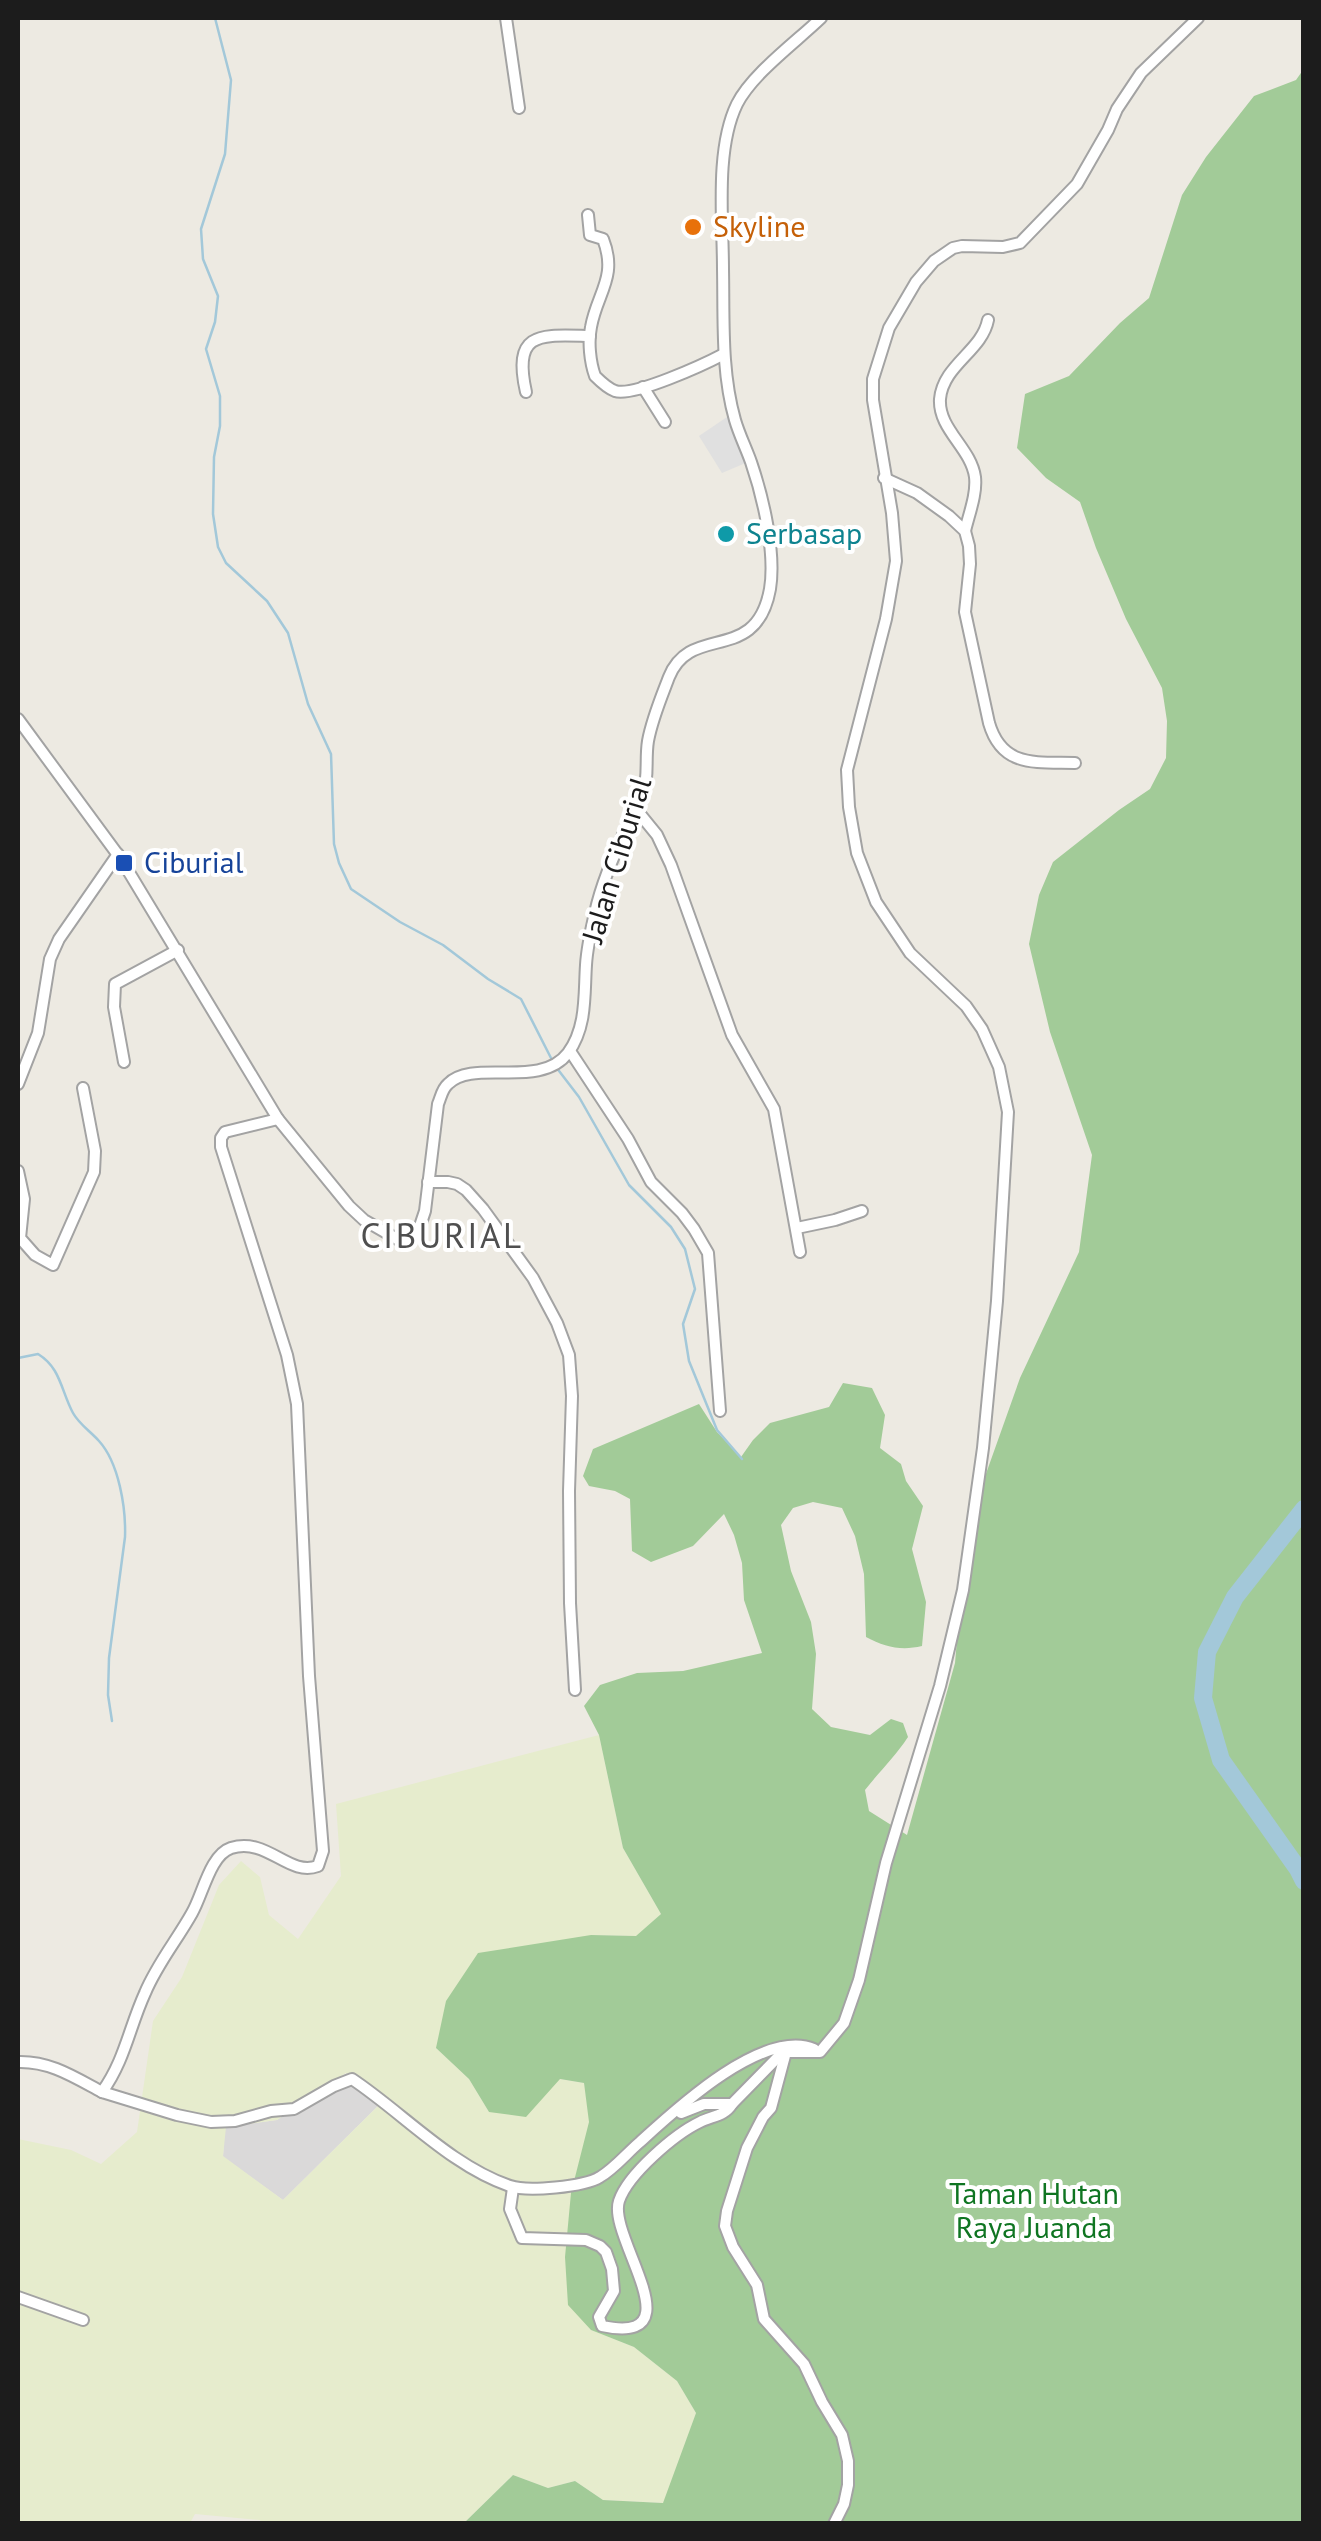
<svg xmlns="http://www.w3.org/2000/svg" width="1321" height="2541" font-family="'PT Sans',sans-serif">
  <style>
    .residential { fill: #dad9d9 }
    .farmland { fill: #e6eccd; fill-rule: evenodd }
    .forest { fill: #a2cb98 }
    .parking { fill: #e0e0e0 }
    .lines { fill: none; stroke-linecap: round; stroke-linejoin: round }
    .stream { stroke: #a3c8d9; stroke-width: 2.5 }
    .river { stroke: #a3c8d9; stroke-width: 18 }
    .minor-casing { stroke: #a3a3a3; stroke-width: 14 }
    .minor { stroke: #fff; stroke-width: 10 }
    .food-dot { fill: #e8710a; stroke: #fff; stroke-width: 4 }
    .culture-dot { fill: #0f9aa8; stroke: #fff; stroke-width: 4 }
    .transit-dot { fill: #1a4fb4; stroke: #fff; stroke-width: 4 }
    .labels { text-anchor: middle; stroke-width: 8; stroke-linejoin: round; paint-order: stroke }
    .food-label { font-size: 30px; fill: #c56008; stroke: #fff; text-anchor: start }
    .culture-label { font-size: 30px; fill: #0d838f; stroke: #fff; text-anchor: start }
    .street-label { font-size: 30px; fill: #1c1c1c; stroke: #fff }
    .transit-label { font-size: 30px; fill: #164399; stroke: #fff; text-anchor: start }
    .park-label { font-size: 30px; fill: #0f7522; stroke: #fff }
    .quarter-label { font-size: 35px; letter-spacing: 2.5px; fill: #4f4f4f; stroke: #fff }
  </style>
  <rect width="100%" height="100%" fill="#edeae2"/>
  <polygon class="residential" points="347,2073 381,2103 283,2200 223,2157 225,2127 277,2120"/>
  <path class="farmland" d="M599,1735L623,1848L661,1914L637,1936L591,1935L436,2048L469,2079L489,2112L560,2079L584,2083L590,2122L571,2193L591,2330L634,2347L677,2381L696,2413L664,2503L603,2500L575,2481L548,2488L513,2475L464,2523L262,2524L260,2520L195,2514L190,2523L18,2524V2139L71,2150L101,2164L137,2132L153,2021L182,1977L219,1885L241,1861L260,1877L269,1915L298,1939L341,1876L336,1804ZM346,2073L381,2103L283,2200L223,2156L226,2127L277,2120Z"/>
  <path class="forest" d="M1303,70V2523H464L513,2475L548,2488L575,2481L603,2500L663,2503L696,2413L677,2381L634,2347L591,2330L568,2305L565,2257L571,2193L589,2122L584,2083L560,2079L526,2117L489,2112L469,2079L436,2048L446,2001L478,1953L591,1935L636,1936L661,1914L623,1848L599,1735L584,1706L600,1685L637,1673L683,1671L762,1653L744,1600L742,1563L734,1535L724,1514L693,1546L651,1562L632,1551L630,1499L615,1491L589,1486L583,1476L593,1449L699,1404L717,1432L741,1457L753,1440L770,1423L829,1407L843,1383L872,1388L885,1415L880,1448L901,1464L906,1481L923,1506L912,1549L926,1602L922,1646C901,1651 885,1647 866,1637L864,1574L855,1536L842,1508L813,1502L793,1508L781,1525L791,1571L811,1622L816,1654L812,1709L831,1727L870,1735L891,1719L903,1723L908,1737C895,1757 879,1772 865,1790L869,1811L907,1835L955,1663L962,1583L977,1499L1020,1378L1079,1252L1092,1155L1050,1032L1029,944L1039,895L1053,862L1119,810L1150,789L1166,758L1167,721L1162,688L1126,619L1096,548L1080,502L1046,478L1017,448L1025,394L1069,376L1120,323L1149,298L1182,195L1206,157L1254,96L1296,80Z"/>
  <polygon class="parking" points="730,415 748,462 722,473 699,436"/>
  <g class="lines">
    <g class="stream">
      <polyline points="215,18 231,80 225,154 201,229 203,259 218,296 215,322 206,349 220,396 220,426 214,457 213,514 218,547 226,563 267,601 288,633 308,704 331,754 334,844 339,863 351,889 400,922 443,945 488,979 521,999 552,1060"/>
      <polyline points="556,1067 579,1097 629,1185 671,1227 685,1249 695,1289 683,1324 689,1361 717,1430 742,1459"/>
      <path d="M18,1358L38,1354C61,1368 61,1391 73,1413C79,1424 90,1431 99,1441C119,1463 126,1508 125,1537L109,1658L108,1695L112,1721"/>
    </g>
    <polyline class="river" points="1304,1509 1235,1597 1207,1652 1203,1698 1221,1760 1298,1869 1304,1881"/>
    <defs>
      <g id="minor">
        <polyline points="506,18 519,108"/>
        <path d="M588,215L590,235L603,239C618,277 597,293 591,327C588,342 590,362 595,376C601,382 607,388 615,391C634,397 705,364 724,354"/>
        <polyline points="643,387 665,422"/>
        <path d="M526,392C512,330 541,335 590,336"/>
        <path d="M884,478L917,493L949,516L965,531L969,546L970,564L965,612L989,723C1002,768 1036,762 1075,763"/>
        <path d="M965,531C969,514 977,494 975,477C971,448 938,429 940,399C943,365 982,351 988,320"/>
        <path d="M18,719L121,859L278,1119L349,1206L364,1220L397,1239H410L417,1235L425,1211L438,1104C441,1097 442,1089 448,1084C473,1058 540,1090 568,1053C587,1027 584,995 586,965C587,948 591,930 595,913C603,876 621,841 635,807C637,803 641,798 643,794C649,778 645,759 648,741C652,719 661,698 669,677C691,622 756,666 770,589C776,552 763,497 751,462C746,448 739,434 735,420C721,371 724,319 723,269C723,220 715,149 737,104C752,74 796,42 821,18"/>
        <polyline points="635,808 657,835 671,865 732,1035 774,1109 800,1252"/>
        <polyline points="570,1051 628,1139 651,1182 682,1213 694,1229 708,1253 720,1411"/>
        <polyline points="124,1062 114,1007 115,984 178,950"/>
        <polyline points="18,1084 38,1033 50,959 59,939 118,854"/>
        <polyline points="18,1171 24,1199 20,1238 35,1255 53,1265 94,1172 95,1151 83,1088"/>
        <polyline points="428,1182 448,1182 457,1184 466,1190 483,1209 533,1278 557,1323 569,1355 572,1396 569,1491 570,1603 575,1690"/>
        <polyline points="797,1228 835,1220 862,1211"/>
        <path d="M18,2062C50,2061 74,2077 102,2092C125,2060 129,2028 145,1993C157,1964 177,1940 192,1913C203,1894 210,1855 231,1848C268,1837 288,1877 318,1866L323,1851L309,1676L297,1404L287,1355L221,1147V1138L225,1132L278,1119"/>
        <path d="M102,2092L177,2115L211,2122L235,2121L271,2111L294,2109L334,2086L352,2079C403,2113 451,2166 510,2186C527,2192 584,2187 600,2177C614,2169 627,2153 640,2142C676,2109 763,2028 814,2049"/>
        <polyline points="681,2113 704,2104 732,2104 779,2056 786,2052"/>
        <path d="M513,2188L510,2209L522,2238L586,2240L600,2246L606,2252L612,2269L614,2291L599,2317L602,2326C698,2346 607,2237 619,2201C628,2174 675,2134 700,2122C712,2116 725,2116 732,2104"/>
        <polyline points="18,2297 83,2320"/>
        <polyline points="834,2524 844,2504 848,2485 848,2461 842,2435 822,2402 804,2364 764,2319 757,2285 733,2247 725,2226 727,2211 747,2148 763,2117 771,2108 786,2052 820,2052 844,2023 859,1980 886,1863 940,1686 963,1590 983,1448 997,1301 1008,1112 999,1067 982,1029 966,1006 910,953 876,902 857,853 849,807 847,770 886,619 896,561 892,513 873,400 873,379 889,328 916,282 934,261 953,248 962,246 1003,247 1020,243 1077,184 1108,130 1117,109 1141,73 1198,18"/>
      </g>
    </defs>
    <use href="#minor" class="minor-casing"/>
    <use href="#minor" class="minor"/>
  </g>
  <circle class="food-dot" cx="693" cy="227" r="10"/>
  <circle class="culture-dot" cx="726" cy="534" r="10"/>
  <rect class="transit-dot" x="114" y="853" width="20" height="20" rx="5"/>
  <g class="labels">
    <g class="food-label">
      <text x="713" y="237">Skyline</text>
    </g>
    <g class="culture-label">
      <text x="746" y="544">Serbasap</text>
    </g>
    <g class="street-label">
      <text transform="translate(617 860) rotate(-73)" y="10">Jalan Ciburial</text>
    </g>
    <g class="transit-label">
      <text x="144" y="873">Ciburial</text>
    </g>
    <g class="park-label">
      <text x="1034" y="2204">Taman Hutan<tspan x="1034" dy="34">Raya Juanda</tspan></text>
    </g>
    <g class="quarter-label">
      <text x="442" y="1248">CIBURIAL</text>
    </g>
  </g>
  <rect width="1321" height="2541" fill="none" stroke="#1c1c1c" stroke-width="40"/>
</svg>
